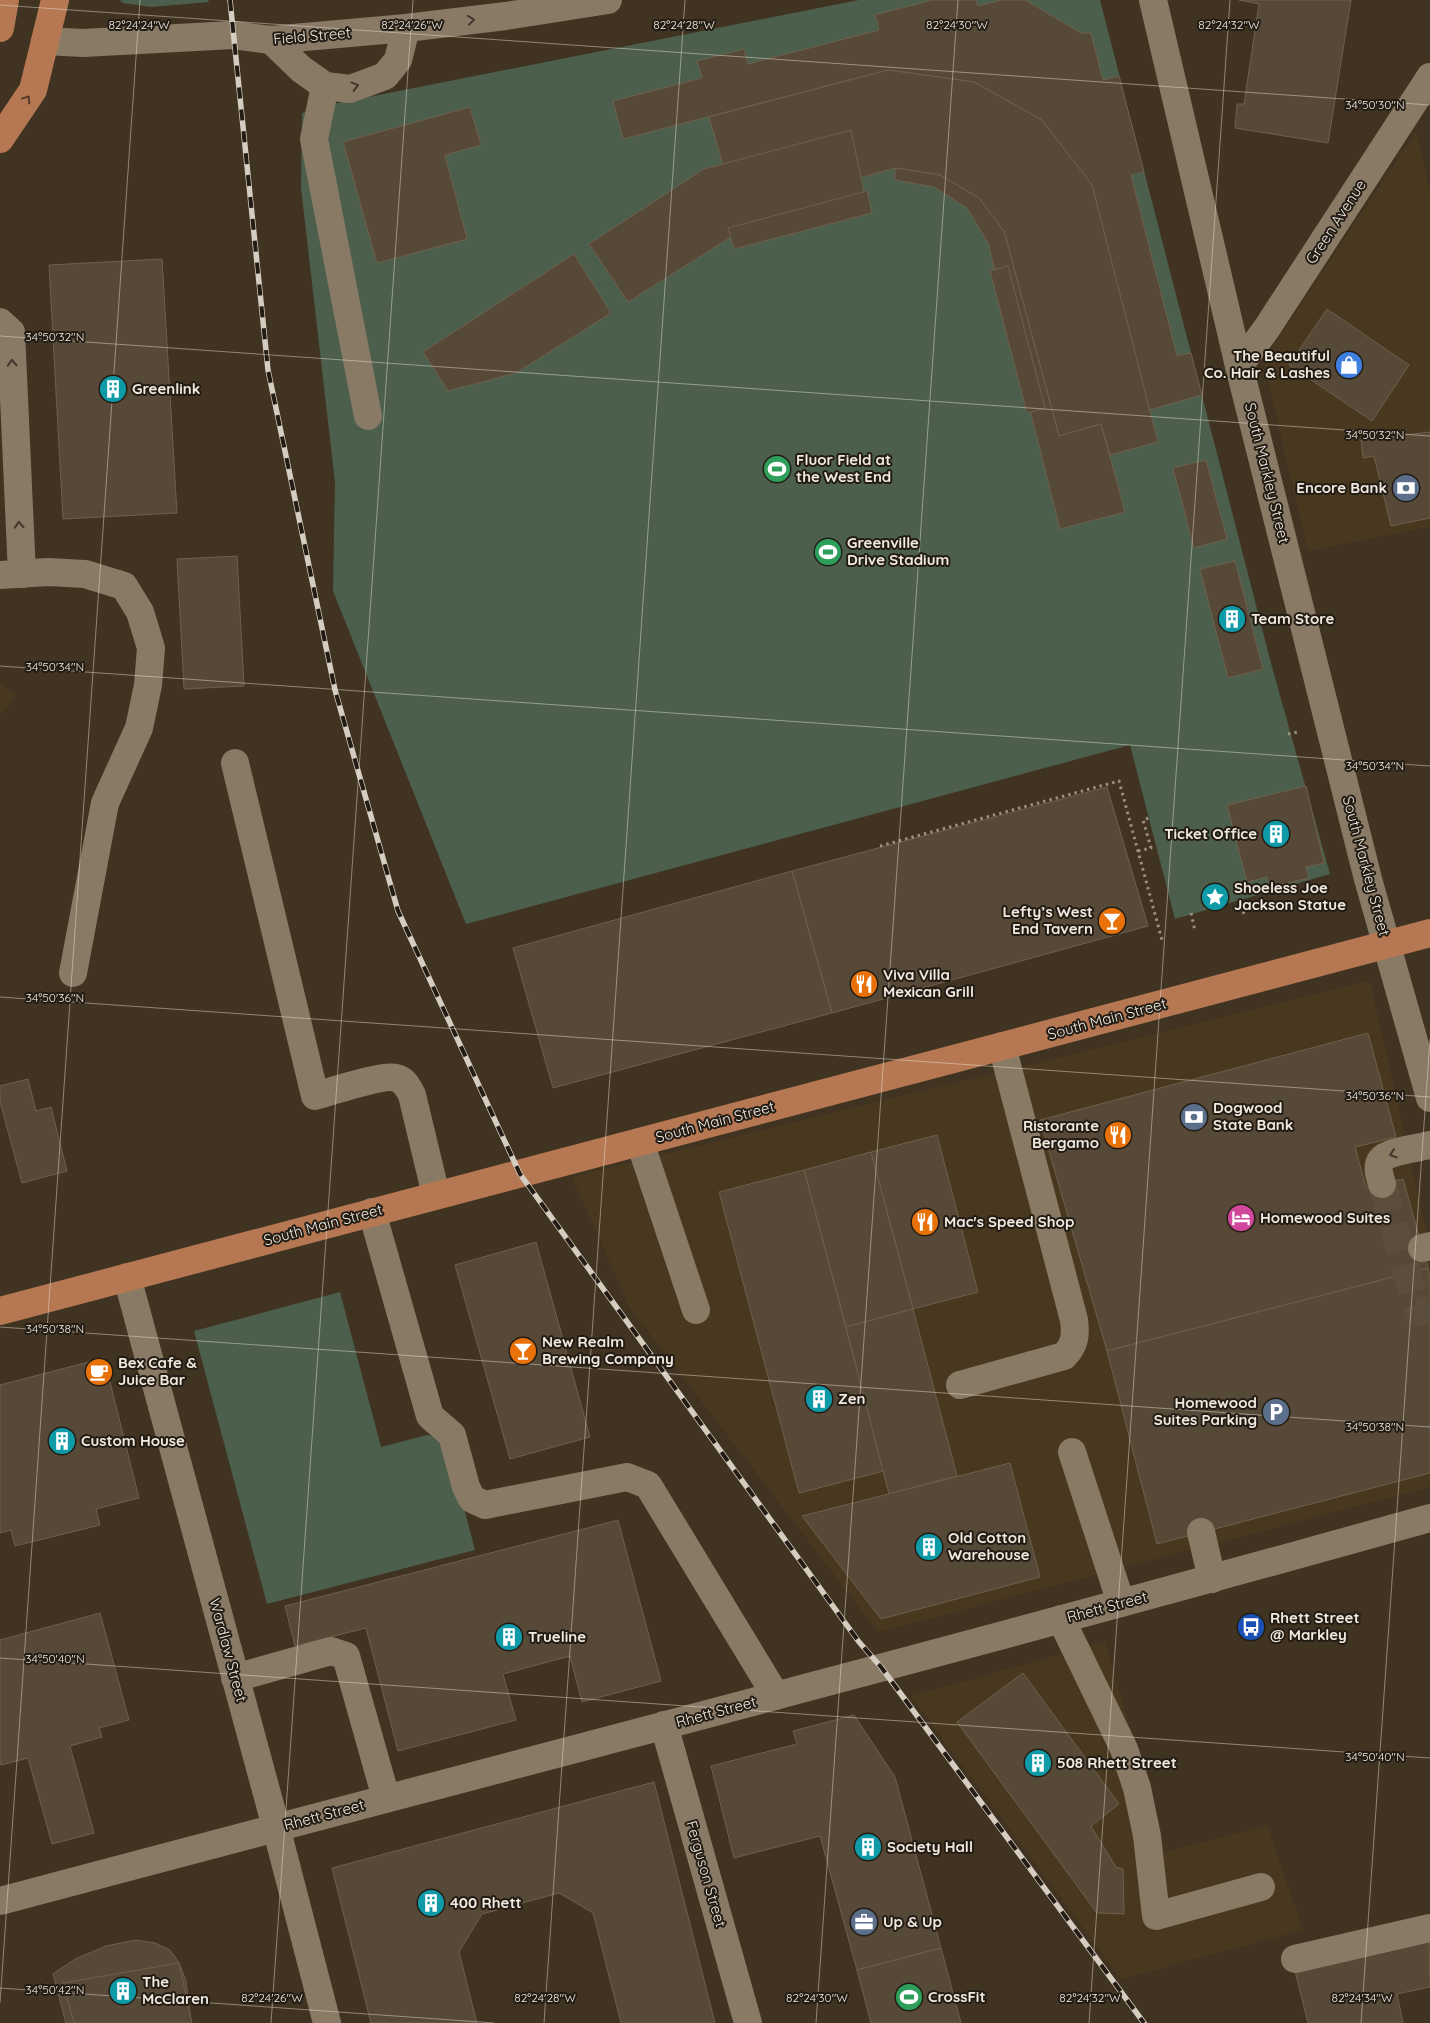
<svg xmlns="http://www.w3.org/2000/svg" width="1430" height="2023" font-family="Quicksand,sans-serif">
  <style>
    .built { fill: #493820 }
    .green { fill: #4c5f4c }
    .building { fill: #574937; stroke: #6e604d }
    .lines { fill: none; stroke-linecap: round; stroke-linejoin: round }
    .minor-tunnel { stroke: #5b4e3d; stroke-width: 28; stroke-dasharray: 28 14; stroke-linecap: butt }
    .path { stroke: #9a8f81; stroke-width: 3; stroke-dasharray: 2.5 4; stroke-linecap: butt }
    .minor { stroke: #897a66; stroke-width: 28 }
    .major { stroke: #b57853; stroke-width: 28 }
    .rail-casing { stroke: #d6cdc1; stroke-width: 5.5 }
    .rail { stroke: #221c14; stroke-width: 4; stroke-dasharray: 11; stroke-linecap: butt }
    .oneway { stroke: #41382d }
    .oneway2 { stroke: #553c2a }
    .ticks { fill: none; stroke: #f1e9de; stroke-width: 1; stroke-opacity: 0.45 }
    .labels { text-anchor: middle; stroke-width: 4; stroke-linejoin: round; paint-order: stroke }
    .street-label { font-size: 15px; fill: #f1e9de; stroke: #221c14 }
    .poi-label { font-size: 15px; font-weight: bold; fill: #f1e9de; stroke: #221c14; text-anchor: start }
    .ticks-label { font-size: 12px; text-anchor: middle; fill: #f1e9de; stroke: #221c14; stroke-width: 4; stroke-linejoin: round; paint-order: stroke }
  </style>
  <rect width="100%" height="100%" fill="#403321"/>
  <g class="built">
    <polygon points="1416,132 1430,190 1430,527 1308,551 1263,361"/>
    <polygon points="0,683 16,695 0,716"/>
    <polygon points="1370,981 1430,1248 1430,1487 878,1632 630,1308 572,1177"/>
    <polygon points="1105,1642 1166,1852 1267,1825 1303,1930 1121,1979 911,1696"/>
  </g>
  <g class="green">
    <polygon points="120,0 208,0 209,2 151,7 123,3"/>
    <polygon points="859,0 1100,0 1272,667 1330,874 1175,919 1130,745 466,924 333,591 335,482 301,188 302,113 333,104"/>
    <polygon points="340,1292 381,1447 427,1435 440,1437 448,1447 475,1550 267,1604 194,1331"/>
  </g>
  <g class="building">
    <polygon points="932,0 976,0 978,6 1002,0 1025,0 1081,33 1091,33 1103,80 1119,76 1144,172 1131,175 1177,356 1191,353 1202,395 1149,410 1092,185 1042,120 974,82 888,70 623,139 613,101 702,78 697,61 744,49 748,64 879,30 875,15"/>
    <polygon points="1239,0 1351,0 1328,143 1235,128 1237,104 1244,104 1259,4"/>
    <polygon points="888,70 974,82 1042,120 1092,185 1158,442 1110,455 1101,424 1059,436 1004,231 979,198 940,175 895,168 737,212 709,117"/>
    <polygon points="470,107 481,145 445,155 467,239 377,263 343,142"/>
    <polygon points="851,130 866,202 731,237 628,302 589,244 704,169"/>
    <polygon points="895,168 940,175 979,198 1004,231 1059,436 1101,424 1125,512 1060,529 988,243 967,208 934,187 895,180"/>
    <polygon points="867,191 872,213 734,249 728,228"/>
    <polygon points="574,254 611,313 516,373 448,391 423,352"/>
    <polygon points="162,259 177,513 63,519 49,265"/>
    <polygon points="1008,266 1045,408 1027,413 990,271"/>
    <polygon points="1327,309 1409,365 1372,421 1289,365"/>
    <polygon points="1430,432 1430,518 1391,526 1374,456 1363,458 1361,440"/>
    <polygon points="1206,460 1227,539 1194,548 1173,468"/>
    <polygon points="237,556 244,686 184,689 177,559"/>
    <polygon points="1235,561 1263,669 1228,678 1200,569"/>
    <polygon points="1306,786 1324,863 1306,867 1309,878 1270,887 1267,877 1247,882 1227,805"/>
    <polygon points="1107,787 1148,926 832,1013 792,871"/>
    <polygon points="792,871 832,1013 553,1088 513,948"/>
    <polygon points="1368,1033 1396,1137 1355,1147 1366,1187 1403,1179 1428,1268 1107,1351 1040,1120"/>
    <polygon points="28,1079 36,1111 51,1107 67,1171 22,1183 0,1102 0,1086"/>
    <polygon points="937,1135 978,1292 913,1309 871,1152"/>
    <polygon points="871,1152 913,1309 846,1327 804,1170"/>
    <polygon points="804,1170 884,1471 799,1493 719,1192"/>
    <polygon points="536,1242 590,1437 510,1459 455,1265"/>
    <polygon points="1428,1268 1430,1277 1430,1473 1157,1544 1107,1351"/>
    <polygon points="913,1309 957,1476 889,1494 846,1327"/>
    <polygon points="104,1358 139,1498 96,1509 100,1525 15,1546 11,1530 0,1533 0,1385"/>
    <polygon points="1010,1463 1040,1577 881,1619 802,1516"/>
    <polygon points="618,1520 661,1681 582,1702 570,1656 503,1674 516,1720 398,1751 366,1628 295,1646 285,1606"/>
    <polygon points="100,1613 129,1720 99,1728 102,1737 70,1746 94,1833 52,1844 28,1758 1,1765 0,1761 0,1640"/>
    <polygon points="1023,1673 1119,1804 1091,1826 1116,1867 1123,1869 1124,1914 1097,1913 957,1722"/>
    <polygon points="854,1715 895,1777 941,1948 857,1970 820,1836 734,1858 711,1766 797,1744 793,1731"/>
    <polygon points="654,1782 715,2023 621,2023 593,1913 559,1893 482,1914 459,1952 477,2023 371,2023 332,1868"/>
    <polygon points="136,1940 155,1943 170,1950 179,1963 186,1981 191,2023 66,2023 53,1974 75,1959 106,1946"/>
    <polygon points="1429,1940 1430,1987 1397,1994 1403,2023 1308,2023 1295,1971"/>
    <polygon points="941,1948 961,2023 871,2023 857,1970"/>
    <polygon points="179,1963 192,2023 74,2023 63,1983"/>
  </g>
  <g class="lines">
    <polyline class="minor-tunnel" points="1382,1184 1418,1312 1430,1309"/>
    <g class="path">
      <polyline points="1288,734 1298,732"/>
      <polyline points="880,846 1119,781 1162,940"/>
      <polyline points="1138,851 1151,848 1143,820 1149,818"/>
      <polyline points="1240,899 1245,918"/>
      <polyline points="1191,913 1195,931"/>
    </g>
    <g class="minor">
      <polyline points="1153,0 1239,366 1368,879 1430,1098"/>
      <polyline points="271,40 301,69 325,86 350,89 385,76 398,60 406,28"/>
      <polyline points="45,41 83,43 233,35 271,40 406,28 506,16 608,0"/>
      <polyline points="325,86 314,139 368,416"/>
      <polyline points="0,322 11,332 22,574"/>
      <polyline points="1239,366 1267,328 1430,77"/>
      <polyline points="0,575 48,572 85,574 124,586 140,612 151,648 148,685 139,728 105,803 73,973"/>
      <path d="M235,763L315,1096C330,1092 384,1074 396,1078C405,1080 408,1088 412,1095L436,1195"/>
      <polyline points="640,1142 696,1310"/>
      <path d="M1382,1184C1380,1177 1376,1167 1381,1160C1387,1151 1419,1148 1430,1145"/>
      <polyline points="372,1212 430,1416 452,1435 466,1487 472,1499 485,1505 627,1477 648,1485 776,1696"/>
      <polyline points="1422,1248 1430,1246"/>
      <polyline points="127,1277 276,1827 327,2023"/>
      <path d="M960,1385L1064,1356C1075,1345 1076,1335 1074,1320L1002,1046"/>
      <polyline points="1072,1452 1121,1603"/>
      <polyline points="1201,1532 1212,1579"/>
      <polyline points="1061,1619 1124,1749 1137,1788 1147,1836 1156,1916 1261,1887"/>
      <polyline points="235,1678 331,1651 346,1656 386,1798"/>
      <polyline points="664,1725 748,2023"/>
      <path d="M0,1901C477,1774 955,1651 1430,1518"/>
      <polyline points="1295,1959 1430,1928"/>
    </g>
    <g class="major">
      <polyline points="0,28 5,0"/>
      <polyline points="0,139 33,90 55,0"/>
      <polyline points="0,1311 1430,933"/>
    </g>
    <defs>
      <polyline id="rail" points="230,0 268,370 335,690 398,911 520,1174 859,1642 881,1667 1144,2023"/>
    </defs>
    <use href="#rail" class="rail-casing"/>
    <use href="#rail" class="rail"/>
  </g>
  <defs><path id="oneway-chevron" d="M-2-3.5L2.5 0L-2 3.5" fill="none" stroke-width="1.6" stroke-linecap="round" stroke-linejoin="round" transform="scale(1.25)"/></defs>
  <g class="oneway">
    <use href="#oneway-chevron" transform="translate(471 20) rotate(-7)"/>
    <use href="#oneway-chevron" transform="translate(355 86) rotate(-15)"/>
    <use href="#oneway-chevron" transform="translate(12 363) rotate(-93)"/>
    <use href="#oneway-chevron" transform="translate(19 525) rotate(-93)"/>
    <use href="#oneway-chevron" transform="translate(1393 1154) rotate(162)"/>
  </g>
  <use class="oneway2" href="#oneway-chevron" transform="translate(27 99) rotate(-56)"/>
  <path class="ticks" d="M0,5L1430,105M0,336L1430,436M0,666L1430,766M0,997L1430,1097M0,1327L1430,1427M0,1658L1430,1758M0,1988L494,2023M0,2003L140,0M271,2023L413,0M544,2023L685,0M816,2023L958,0M1089,2023L1230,0M1361,2023L1430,1039"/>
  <defs>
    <symbol id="shop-disc" viewBox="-11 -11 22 22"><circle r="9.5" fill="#3f7fe0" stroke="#221c14"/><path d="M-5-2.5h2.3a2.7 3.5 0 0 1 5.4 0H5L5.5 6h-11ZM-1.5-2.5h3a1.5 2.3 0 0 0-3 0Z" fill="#fff"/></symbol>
    <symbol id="building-disc" viewBox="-11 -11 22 22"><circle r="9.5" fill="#0f9aa8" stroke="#221c14"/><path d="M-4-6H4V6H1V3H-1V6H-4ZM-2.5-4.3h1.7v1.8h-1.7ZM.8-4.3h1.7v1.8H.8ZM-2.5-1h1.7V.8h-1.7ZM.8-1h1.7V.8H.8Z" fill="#fff"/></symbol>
    <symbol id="stadium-disc" viewBox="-11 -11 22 22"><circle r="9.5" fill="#2e9e5b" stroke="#221c14"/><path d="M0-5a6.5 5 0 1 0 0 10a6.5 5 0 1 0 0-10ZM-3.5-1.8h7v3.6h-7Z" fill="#fff"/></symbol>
    <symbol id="bank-disc" viewBox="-11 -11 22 22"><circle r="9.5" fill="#5c6f8a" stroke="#221c14"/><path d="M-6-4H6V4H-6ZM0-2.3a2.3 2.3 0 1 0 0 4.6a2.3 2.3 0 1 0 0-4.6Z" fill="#fff"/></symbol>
    <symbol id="sight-disc" viewBox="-11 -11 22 22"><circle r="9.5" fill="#0f9aa8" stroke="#221c14"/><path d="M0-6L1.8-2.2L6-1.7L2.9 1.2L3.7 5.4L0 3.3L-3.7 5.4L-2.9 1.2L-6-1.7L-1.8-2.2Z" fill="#fff"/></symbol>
    <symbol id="bar-disc" viewBox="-11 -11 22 22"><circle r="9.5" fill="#e8710a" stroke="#221c14"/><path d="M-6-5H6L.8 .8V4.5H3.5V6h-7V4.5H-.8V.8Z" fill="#fff"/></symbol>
    <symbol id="restaurant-disc" viewBox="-11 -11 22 22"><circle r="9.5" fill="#e8710a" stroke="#221c14"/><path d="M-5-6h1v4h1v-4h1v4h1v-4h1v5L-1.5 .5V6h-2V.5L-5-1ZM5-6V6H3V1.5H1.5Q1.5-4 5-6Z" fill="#fff"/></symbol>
    <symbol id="hotel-disc" viewBox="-11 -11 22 22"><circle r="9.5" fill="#d1479c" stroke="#221c14"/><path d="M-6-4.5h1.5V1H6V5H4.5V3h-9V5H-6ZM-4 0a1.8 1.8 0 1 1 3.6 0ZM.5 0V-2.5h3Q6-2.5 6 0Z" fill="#fff"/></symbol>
    <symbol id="cafe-disc" viewBox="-11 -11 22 22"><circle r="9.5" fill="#e8710a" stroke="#221c14"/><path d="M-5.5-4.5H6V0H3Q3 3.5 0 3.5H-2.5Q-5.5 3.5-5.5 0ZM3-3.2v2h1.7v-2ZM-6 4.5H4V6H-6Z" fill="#fff"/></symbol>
    <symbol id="parking-disc" viewBox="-11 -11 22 22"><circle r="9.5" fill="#5c6f8a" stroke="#221c14"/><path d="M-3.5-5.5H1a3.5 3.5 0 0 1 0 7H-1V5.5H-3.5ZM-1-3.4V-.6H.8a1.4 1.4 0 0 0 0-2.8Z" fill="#fff"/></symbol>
    <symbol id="bus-disc" viewBox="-11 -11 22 22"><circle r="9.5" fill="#1a4fb4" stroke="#221c14"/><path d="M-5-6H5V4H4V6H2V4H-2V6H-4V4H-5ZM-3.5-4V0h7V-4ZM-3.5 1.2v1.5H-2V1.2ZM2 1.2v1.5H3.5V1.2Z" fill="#fff"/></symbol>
    <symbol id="office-disc" viewBox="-11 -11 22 22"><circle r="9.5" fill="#5c6f8a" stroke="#221c14"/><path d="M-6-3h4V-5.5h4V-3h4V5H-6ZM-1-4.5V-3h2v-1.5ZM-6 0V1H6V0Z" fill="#fff"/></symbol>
  </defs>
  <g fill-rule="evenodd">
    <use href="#shop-disc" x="1333" y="349" width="32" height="32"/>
    <use href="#building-disc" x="97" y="373" width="32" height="32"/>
    <use href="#stadium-disc" x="761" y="453" width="32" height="32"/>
    <use href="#bank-disc" x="1390" y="472" width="32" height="32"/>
    <use href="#stadium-disc" x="812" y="536" width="32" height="32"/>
    <use href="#building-disc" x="1216" y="603" width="32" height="32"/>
    <use href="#building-disc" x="1260" y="818" width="32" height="32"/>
    <use href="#sight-disc" x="1199" y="881" width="32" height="32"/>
    <use href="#bar-disc" x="1096" y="905" width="32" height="32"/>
    <use href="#restaurant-disc" x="848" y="968" width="32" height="32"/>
    <use href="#bank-disc" x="1178" y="1101" width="32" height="32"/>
    <use href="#restaurant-disc" x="1102" y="1119" width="32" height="32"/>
    <use href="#hotel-disc" x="1225" y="1202" width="32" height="32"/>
    <use href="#restaurant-disc" x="909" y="1206" width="32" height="32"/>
    <use href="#bar-disc" x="507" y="1335" width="32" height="32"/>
    <use href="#cafe-disc" x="83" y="1356" width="32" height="32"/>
    <use href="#building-disc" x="803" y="1383" width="32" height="32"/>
    <use href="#parking-disc" x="1260" y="1396" width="32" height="32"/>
    <use href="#building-disc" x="46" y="1425" width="32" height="32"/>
    <use href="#building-disc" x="913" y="1531" width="32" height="32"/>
    <use href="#bus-disc" x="1235" y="1611" width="32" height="32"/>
    <use href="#building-disc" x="493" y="1621" width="32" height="32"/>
    <use href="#building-disc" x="1022" y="1747" width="32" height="32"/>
    <use href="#building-disc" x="852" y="1831" width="32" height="32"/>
    <use href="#building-disc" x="415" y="1887" width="32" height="32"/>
    <use href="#office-disc" x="848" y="1906" width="32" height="32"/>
    <use href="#building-disc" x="107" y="1975" width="32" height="32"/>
    <use href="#stadium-disc" x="893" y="1981" width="32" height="32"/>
  </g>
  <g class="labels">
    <g class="street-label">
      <text transform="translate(312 36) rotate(-5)" y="5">Field Street</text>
      <text transform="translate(1336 222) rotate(-57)" y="5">Green Avenue</text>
      <text transform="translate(1267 473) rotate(76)" y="5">South Markley Street</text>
      <text transform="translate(1366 866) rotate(75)" y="5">South Markley Street</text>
      <text transform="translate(1107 1019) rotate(-15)" y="5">South Main Street</text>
      <text transform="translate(715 1122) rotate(-15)" y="5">South Main Street</text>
      <text transform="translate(323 1225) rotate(-15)" y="5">South Main Street</text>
      <text transform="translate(1107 1607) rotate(-15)" y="5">Rhett Street</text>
      <text transform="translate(228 1650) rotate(75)" y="5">Wardlaw Street</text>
      <text transform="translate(716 1712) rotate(-15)" y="5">Rhett Street</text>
      <text transform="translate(324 1815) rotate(-15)" y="5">Rhett Street</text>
      <text transform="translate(706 1874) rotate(74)" y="5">Ferguson Street</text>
    </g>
    <g class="poi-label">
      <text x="1330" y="361" text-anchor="end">The Beautiful<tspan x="1330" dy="17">Co. Hair &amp; Lashes</tspan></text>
      <text x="132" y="394">Greenlink</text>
      <text x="796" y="465">Fluor Field at<tspan x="796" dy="17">the West End</tspan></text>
      <text x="1387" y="493" text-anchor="end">Encore Bank</text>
      <text x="847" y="548">Greenville<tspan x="847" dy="17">Drive Stadium</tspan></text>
      <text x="1251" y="624">Team Store</text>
      <text x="1257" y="839" text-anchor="end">Ticket Office</text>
      <text x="1234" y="893">Shoeless Joe<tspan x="1234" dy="17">Jackson Statue</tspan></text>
      <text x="1093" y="917" text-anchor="end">Lefty’s West<tspan x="1093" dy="17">End Tavern</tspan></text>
      <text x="883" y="980">Viva Villa<tspan x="883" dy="17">Mexican Grill</tspan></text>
      <text x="1213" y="1113">Dogwood<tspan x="1213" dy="17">State Bank</tspan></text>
      <text x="1099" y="1131" text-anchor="end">Ristorante<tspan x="1099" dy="17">Bergamo</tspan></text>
      <text x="1260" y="1223">Homewood Suites</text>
      <text x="944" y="1227">Mac's Speed Shop</text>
      <text x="542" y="1347">New Realm<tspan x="542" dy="17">Brewing Company</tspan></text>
      <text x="118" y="1368">Bex Cafe &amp;<tspan x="118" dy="17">Juice Bar</tspan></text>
      <text x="838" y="1404">Zen</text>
      <text x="1257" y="1408" text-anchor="end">Homewood<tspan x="1257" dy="17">Suites Parking</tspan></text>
      <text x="81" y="1446">Custom House</text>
      <text x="948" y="1543">Old Cotton<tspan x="948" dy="17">Warehouse</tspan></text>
      <text x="1270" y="1623">Rhett Street<tspan x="1270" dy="17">@ Markley</tspan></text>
      <text x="528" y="1642">Trueline</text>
      <text x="1057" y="1768">508 Rhett Street</text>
      <text x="887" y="1852">Society Hall</text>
      <text x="450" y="1908">400 Rhett</text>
      <text x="883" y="1927">Up &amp; Up</text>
      <text x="142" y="1987">The<tspan x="142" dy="17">McClaren</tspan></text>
      <text x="928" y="2002">CrossFit</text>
    </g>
  </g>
  <g class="ticks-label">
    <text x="412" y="29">82°24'26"W</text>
    <text x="684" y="29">82°24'28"W</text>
    <text x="957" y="29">82°24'30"W</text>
    <text x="1229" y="29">82°24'32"W</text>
    <text x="139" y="29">82°24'24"W</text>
    <text x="1375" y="109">34°50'30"N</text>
    <text x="55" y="341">34°50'32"N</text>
    <text x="1375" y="439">34°50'32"N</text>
    <text x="55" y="671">34°50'34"N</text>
    <text x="1375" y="770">34°50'34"N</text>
    <text x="55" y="1002">34°50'36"N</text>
    <text x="1375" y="1100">34°50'36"N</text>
    <text x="55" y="1333">34°50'38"N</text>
    <text x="1375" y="1431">34°50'38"N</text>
    <text x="55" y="1663">34°50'40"N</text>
    <text x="1375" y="1761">34°50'40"N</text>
    <text x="55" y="1994">34°50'42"N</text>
    <text x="272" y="2002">82°24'26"W</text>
    <text x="545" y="2002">82°24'28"W</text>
    <text x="817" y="2002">82°24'30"W</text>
    <text x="1090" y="2002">82°24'32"W</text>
    <text x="1362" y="2002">82°24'34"W</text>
  </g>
</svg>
